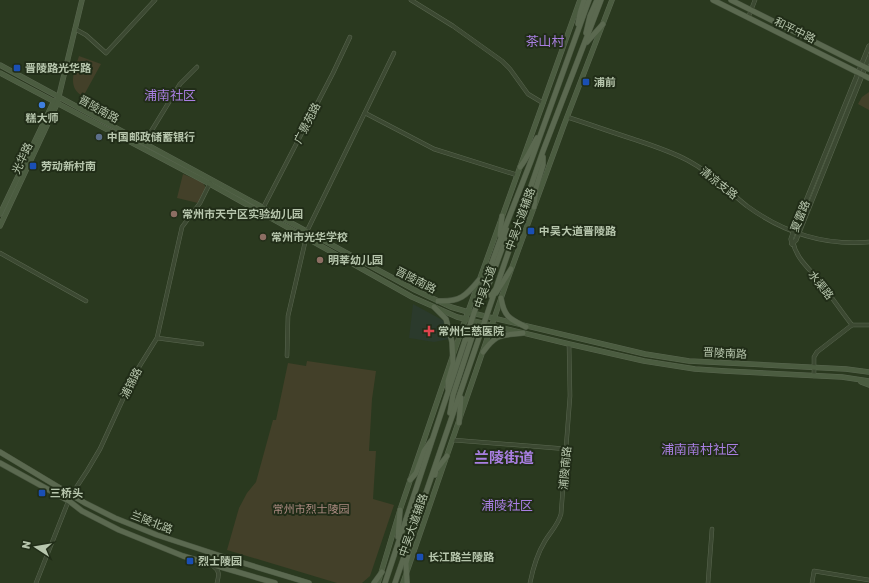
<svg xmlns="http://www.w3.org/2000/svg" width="869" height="583" font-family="Rubik,'Noto Sans SC',sans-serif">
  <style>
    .medical { fill: #2b3a2c }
    .green { fill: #434029 }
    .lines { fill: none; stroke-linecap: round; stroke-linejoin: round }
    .minor-casing { stroke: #5a6750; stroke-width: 4.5 }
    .tertiary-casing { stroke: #5a6750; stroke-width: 5 }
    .secondary-casing { stroke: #5a6750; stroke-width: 5.5 }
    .primary-casing { stroke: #48553f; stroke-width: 6 }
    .minor { stroke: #3c4932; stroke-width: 3.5 }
    .tertiary { stroke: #3c4932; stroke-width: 4 }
    .secondary { stroke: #4b5c40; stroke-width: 4.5 }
    .primary { stroke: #5b6950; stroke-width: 5 }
    .transit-dot { fill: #1a4fb4; stroke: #212d18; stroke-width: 1.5 }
    .shop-dot { fill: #3f7fe0; stroke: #212d18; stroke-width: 1.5 }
    .service-dot { fill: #5c6f8a; stroke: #212d18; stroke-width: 1.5 }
    .education-dot { fill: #8d6e63; stroke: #212d18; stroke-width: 1.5 }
    .health-dot { fill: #e0444e; stroke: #212d18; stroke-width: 1.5 }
    .labels { text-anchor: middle; stroke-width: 4; stroke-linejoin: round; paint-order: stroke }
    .street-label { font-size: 11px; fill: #b7c6ad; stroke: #212d18 }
    .poi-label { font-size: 11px; font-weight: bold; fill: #b7c6ad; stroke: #212d18; text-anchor: start }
    .park-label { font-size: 11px; fill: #ac8b82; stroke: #212d18 }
    .quarter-label { font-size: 13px; fill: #a97fe2; stroke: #212d18 }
    .district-label { font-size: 15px; font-weight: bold; fill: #a97fe2; stroke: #212d18 }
  </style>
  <rect width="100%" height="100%" fill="#2a391f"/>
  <polygon class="medical" points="413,304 448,323 449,339 434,342 409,338"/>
  <g class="green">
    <path d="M79,56L101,64L84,95H81C67,86 75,69 79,56Z"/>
    <polygon points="869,92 869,110 858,104 862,97"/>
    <polygon points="183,174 202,182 205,186 205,190 198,203 177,198"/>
    <polygon points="307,361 376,371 372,399 369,451 376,451 373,499 394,505 370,576 362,583 337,583 227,550 239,508 247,493 256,482 273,420 276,420 288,363 306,366"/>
  </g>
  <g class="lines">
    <defs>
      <g id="minor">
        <polyline points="411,0 453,26 502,61 510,69 528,94 543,103"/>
        <polyline points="748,18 755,0"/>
        <polyline points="75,29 86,35 106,53 155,0"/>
        <polyline points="365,113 434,149 517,175"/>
        <path d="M567,117C589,124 611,132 633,139C651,145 670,151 687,160C710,172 727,190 747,206C784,233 823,246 869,242"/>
        <polyline points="144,143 180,84 197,67"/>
        <polyline points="263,208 333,73 350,37"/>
        <polyline points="307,231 394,53"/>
        <path d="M793,242C796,259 811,270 821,283C831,296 841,311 852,325"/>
        <polyline points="0,253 86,301"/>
        <polyline points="157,338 202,344"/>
        <polyline points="287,356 288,316 306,238"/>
        <polyline points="814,376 814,357 817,352 852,325 869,325"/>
        <polyline points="453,440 567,449"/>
        <path d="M213,566C220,571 219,575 217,583"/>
        <polyline points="36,583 70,497 87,471 100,449 134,375 157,338 182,227 200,203 210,183"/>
        <path d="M530,583C533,568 537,554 545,541C551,531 558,525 561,514L570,396L569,344"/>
        <polyline points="708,583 712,529"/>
        <polyline points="812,583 814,571 869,580"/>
      </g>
      <g id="tertiary">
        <polyline points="792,244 791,239 793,233 869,46"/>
        <polyline points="792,244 796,240 869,58"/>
      </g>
      <g id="secondary">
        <polyline points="0,65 415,290 451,307 468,312 645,354 689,361 846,369 869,372"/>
        <polyline points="0,73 210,184 412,297 457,317 569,344 644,361 695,369 725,371 842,377 869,381"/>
        <polyline points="0,214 54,101"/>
        <polyline points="0,226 57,104 82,0"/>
        <polyline points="861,382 869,385"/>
        <polyline points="378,583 400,510 465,320 580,0"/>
        <polyline points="403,583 507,281 564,125 612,0"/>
      </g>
      <g id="primary">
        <polyline points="713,0 869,78"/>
        <polyline points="731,0 869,69"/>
        <polyline points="578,24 580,13 584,0"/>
        <polyline points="586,33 590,16 597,0"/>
        <polyline points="587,42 603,24"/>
        <path d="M520,167C527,159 531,148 537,138"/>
        <polyline points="534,207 536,188 543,165 543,157"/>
        <polyline points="500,235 502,216"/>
        <polyline points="495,290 490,295 488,294 488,287 504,243 507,230"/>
        <polyline points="496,293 511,269"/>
        <path d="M501,298C504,317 510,319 526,327"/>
        <path d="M438,301C460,302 466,296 479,280"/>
        <polyline points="434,307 446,319 452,342 453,364 448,381 448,389"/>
        <path d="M483,352C497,333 500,336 523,333"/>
        <polyline points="450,413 453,395 472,337 470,336 467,339"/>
        <polyline points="459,423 461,398"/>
        <polyline points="0,452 85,503 115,518 157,535 230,559 309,583"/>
        <polyline points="0,463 69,501 82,511 119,530 183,556 275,583"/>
        <polyline points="435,475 436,470 447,456"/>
        <polyline points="410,480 416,473 424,451 431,441"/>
        <polyline points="398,537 400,510"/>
        <polyline points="374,583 382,572"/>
        <polyline points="385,583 478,301 499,243 531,161 589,0"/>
        <polyline points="395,583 543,151 601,0"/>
        <polyline points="407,583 406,563 409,552"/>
      </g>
    </defs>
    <use href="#minor" class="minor-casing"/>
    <use href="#tertiary" class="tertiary-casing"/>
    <use href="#secondary" class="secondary-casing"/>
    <use href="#primary" class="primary-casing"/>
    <use href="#minor" class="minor"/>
    <use href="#tertiary" class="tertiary"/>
    <use href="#secondary" class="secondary"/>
    <use href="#primary" class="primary"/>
  </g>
  <g class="transit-dot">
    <rect x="13" y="64" width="8" height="8" rx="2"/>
    <rect x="582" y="78" width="8" height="8" rx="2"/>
    <rect x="29" y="162" width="8" height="8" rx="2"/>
    <rect x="527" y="227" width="8" height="8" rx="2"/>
    <rect x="38" y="489" width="8" height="8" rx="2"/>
    <rect x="416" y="553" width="8" height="8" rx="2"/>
    <rect x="186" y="557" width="8" height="8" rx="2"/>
  </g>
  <circle class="shop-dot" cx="42" cy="105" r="4"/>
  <circle class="service-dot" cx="99" cy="137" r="4"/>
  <g class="education-dot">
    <circle cx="174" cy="214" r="4"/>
    <circle cx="263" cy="237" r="4"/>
    <circle cx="320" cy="260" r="4"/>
  </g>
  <path class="health-dot" d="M427 325h4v4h4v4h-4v4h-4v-4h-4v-4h4z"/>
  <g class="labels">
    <g class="street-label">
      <text transform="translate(795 30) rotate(26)" y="4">和平中路</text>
      <text transform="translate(99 109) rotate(29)" y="4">晋陵南路</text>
      <text transform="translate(307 123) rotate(-63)" y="4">广景苑路</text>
      <text transform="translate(22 158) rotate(-65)" y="4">光华路</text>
      <text transform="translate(719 183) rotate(38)" y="4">清凉支路</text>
      <text transform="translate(800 216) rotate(-68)" y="4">夏雷路</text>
      <text transform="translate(520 219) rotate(-70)" y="4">中吴大道辅路</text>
      <text transform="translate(416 280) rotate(27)" y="4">晋陵南路</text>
      <text transform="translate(821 285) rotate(52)" y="4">水渠路</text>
      <text transform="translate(485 287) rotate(-71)" y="4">中吴大道</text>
      <text transform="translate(725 353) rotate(3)" y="4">晋陵南路</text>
      <text transform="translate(131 383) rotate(-63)" y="4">浦锦路</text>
      <text transform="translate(565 468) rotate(-85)" y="4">浦陵南路</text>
      <text transform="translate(152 522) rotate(21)" y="4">兰陵北路</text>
      <text transform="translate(413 525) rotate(-71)" y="4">中吴大道辅路</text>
    </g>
    <g class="poi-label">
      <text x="25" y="72">晋陵路光华路</text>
      <text x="594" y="86">浦前</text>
      <text x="42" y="122" text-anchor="middle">糕大师</text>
      <text x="107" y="141">中国邮政储蓄银行</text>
      <text x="41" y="170">劳动新村南</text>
      <text x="182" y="218">常州市天宁区实验幼儿园</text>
      <text x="539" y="235">中吴大道晋陵路</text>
      <text x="271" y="241">常州市光华学校</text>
      <text x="328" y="264">明莘幼儿园</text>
      <text x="438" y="335">常州仁慈医院</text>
      <text x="50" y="497">三桥头</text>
      <text x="428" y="561">长江路兰陵路</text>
      <text x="198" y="565">烈士陵园</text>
    </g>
    <g class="park-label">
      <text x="311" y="513">常州市烈士陵园</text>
    </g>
    <g class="quarter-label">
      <text x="545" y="46">茶山村</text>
      <text x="170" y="100">浦南社区</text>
      <text x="700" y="454">浦南南村社区</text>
      <text x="507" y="510">浦陵社区</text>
    </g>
    <g class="district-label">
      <text x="504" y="463">兰陵街道</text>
    </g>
  </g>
  <g transform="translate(36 547) rotate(282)" stroke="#212d18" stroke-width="3" paint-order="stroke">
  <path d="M0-3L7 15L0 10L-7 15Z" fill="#b7c6ad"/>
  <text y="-6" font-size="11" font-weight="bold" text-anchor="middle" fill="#b7c6ad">N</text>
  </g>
</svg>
